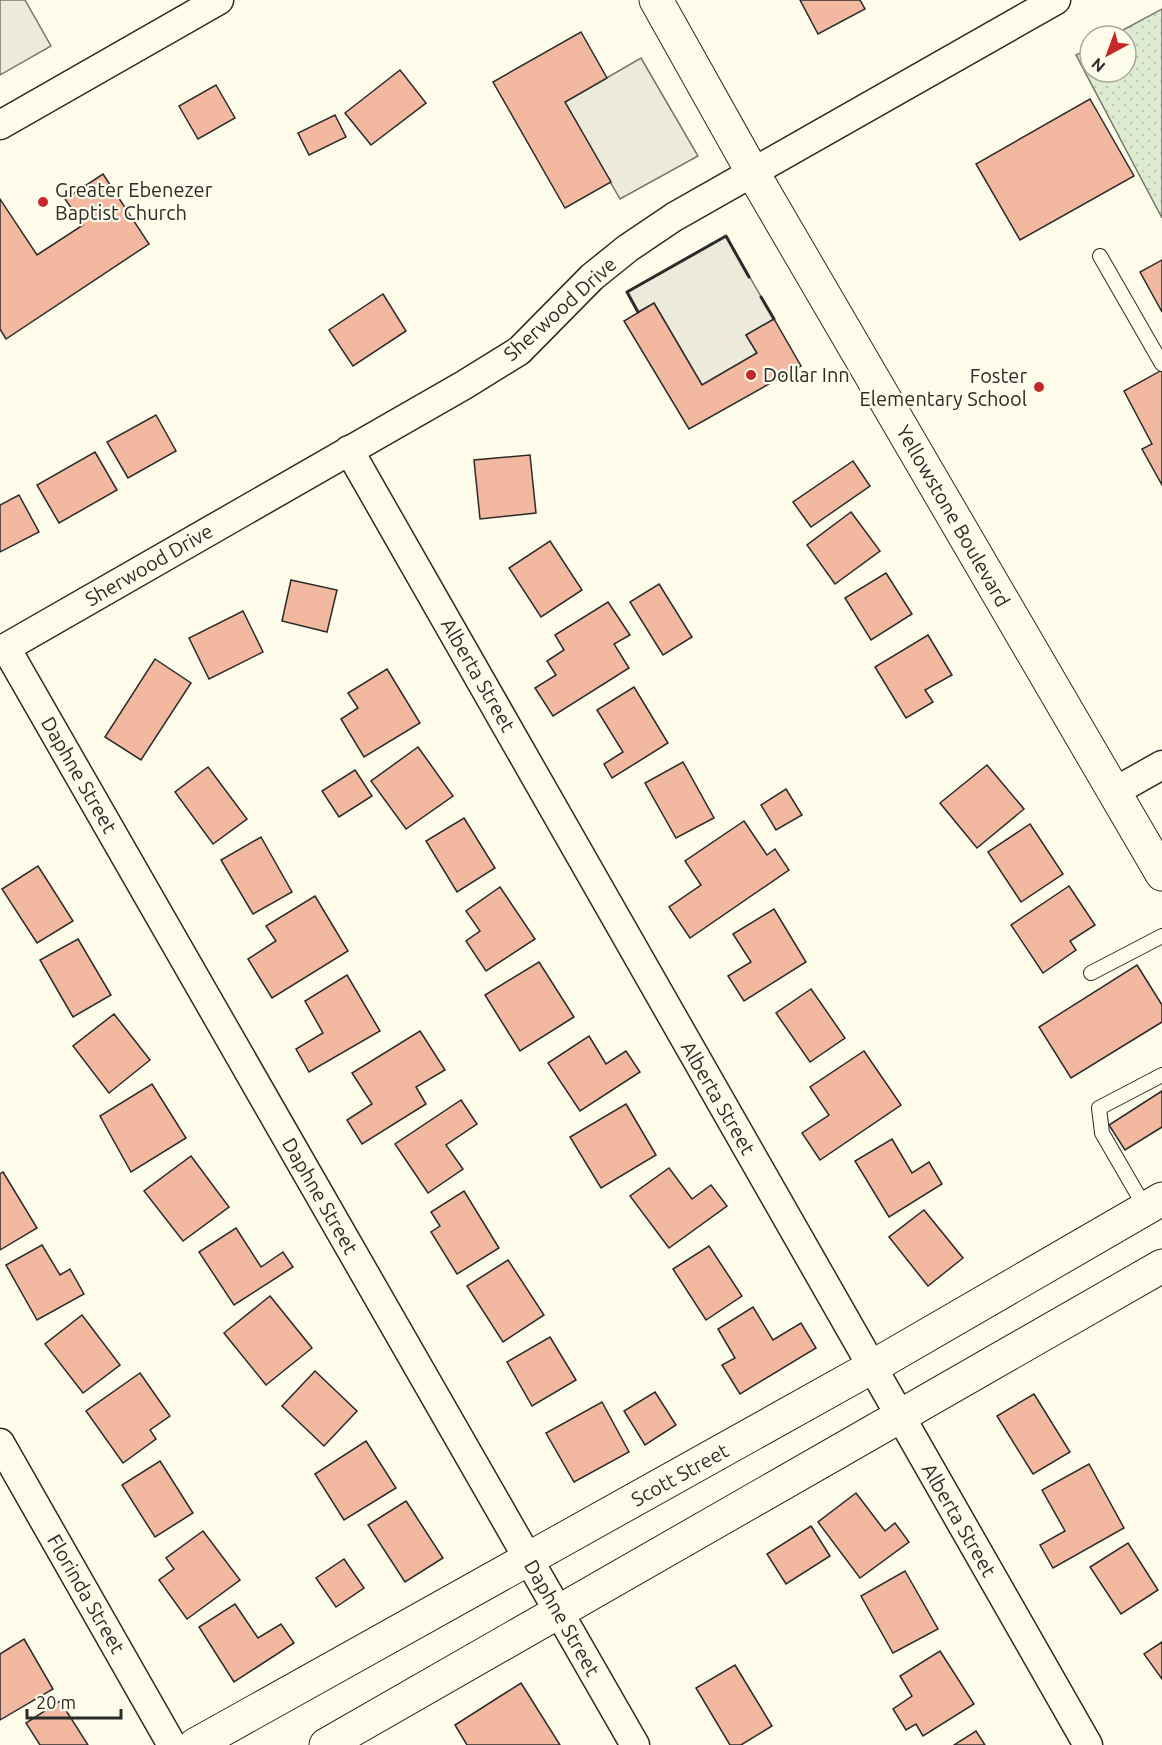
<svg xmlns="http://www.w3.org/2000/svg" width="1162" height="1745" font-family="Ubuntu,sans-serif">
  <style>
    .grass { fill: url(#grass-dots); stroke: #74746e; stroke-width: 1.5 }
    .parking { fill: #eceadb; stroke: #74746e; stroke-width: 1.5 }
    .building { fill: #f2b8a0; stroke: #2b2b2b; stroke-width: 1.5 }
    .lines { fill: none; stroke-linecap: round; stroke-linejoin: round }
    .lane-casing { stroke: #2b2b2b; stroke-width: 16 }
    .street-casing { stroke: #2b2b2b; stroke-width: 31 }
    .secondary-casing { stroke: #2b2b2b; stroke-width: 35 }
    .lane { stroke: #fdfbea; stroke-width: 14 }
    .street { stroke: #fdfbea; stroke-width: 28 }
    .secondary { stroke: #fdfbea; stroke-width: 33 }
    .wall { stroke: #2b2b2b; stroke-width: 3 }
    .poi-dot { fill: #c62828; stroke: #fdfbea; stroke-width: 2 }
    .labels { text-anchor: middle; stroke-width: 4.5; stroke-linejoin: round; paint-order: stroke }
    .poi-label { font-size: 20px; fill: #2b2b2b; stroke: #fdfbea; text-anchor: start }
    .street-label { font-size: 20px; fill: #2b2b2b; stroke: #fdfbea }
  </style>
  <defs>
    <pattern id="grass-dots" width="8" height="8" patternUnits="userSpaceOnUse" patternTransform="scale(1.5)"><rect width="8" height="8" fill="#deebd1"/><path d="M2 2h.1M6 6h.1" fill="none" stroke="#bfcab4" stroke-width="1.8" stroke-linecap="round"/></pattern>
  </defs>
  <rect width="100%" height="100%" fill="#fdfbea"/>
  <polygon class="grass" points="1162,9 1162,218 1076,55 1090,48 1090,72 1126,72 1126,36 1112,36"/>
  <g class="parking">
    <polygon points="0,0 25,0 51,46 0,75"/>
    <polygon points="641,58 698,156 620,199 565,102"/>
    <polygon points="726,236 774,319 746,335 757,353 702,385 654,303 638,312 627,292"/>
  </g>
  <g class="building">
    <polygon points="800,0 860,0 865,9 818,34"/>
    <polygon points="581,32 607,78 565,102 611,182 565,208 493,82"/>
    <polygon points="400,70 426,103 371,145 345,113"/>
    <polygon points="216,85 235,118 198,139 179,106"/>
    <polygon points="1090,99 1134,176 1020,240 976,164"/>
    <polygon points="335,115 346,137 309,155 298,133"/>
    <polygon points="103,174 149,244 6,339 0,329 0,199 37,255 83,225 65,199"/>
    <polygon points="1162,260 1162,312 1140,272"/>
    <polygon points="383,294 406,331 353,366 329,330"/>
    <polygon points="654,303 702,385 757,353 746,335 774,319 801,366 689,429 624,321"/>
    <polygon points="1162,370 1162,485 1142,449 1152,444 1124,391"/>
    <polygon points="156,415 176,451 128,478 107,442"/>
    <polygon points="95,452 117,490 59,523 37,485"/>
    <polygon points="530,455 536,513 480,519 474,460"/>
    <polygon points="853,461 870,486 811,527 793,502"/>
    <polygon points="19,495 39,532 0,552 0,505"/>
    <polygon points="851,512 880,551 835,584 807,545"/>
    <polygon points="550,541 582,590 541,617 509,568"/>
    <polygon points="886,573 912,614 871,640 845,598"/>
    <polygon points="291,580 337,590 327,632 282,621"/>
    <polygon points="659,584 692,637 663,655 630,602"/>
    <polygon points="608,602 630,635 614,644 629,668 553,716 535,688 556,675 547,661 564,650 555,635"/>
    <polygon points="243,611 263,652 209,679 189,638"/>
    <polygon points="928,635 952,675 925,690 933,702 906,718 875,667"/>
    <polygon points="155,659 191,683 141,760 105,737"/>
    <polygon points="387,669 420,723 364,757 341,719 358,708 348,693"/>
    <polygon points="634,687 668,743 612,778 604,764 623,752 597,710"/>
    <polygon points="418,747 453,796 406,829 371,781"/>
    <polygon points="683,762 714,818 676,838 645,783"/>
    <polygon points="987,765 1024,809 977,848 940,803"/>
    <polygon points="208,767 247,819 213,844 175,792"/>
    <polygon points="355,770 372,796 339,817 322,791"/>
    <polygon points="786,789 802,815 776,830 761,805"/>
    <polygon points="464,818 495,868 457,892 426,841"/>
    <polygon points="744,821 767,855 775,849 789,870 690,938 669,907 701,885 685,861"/>
    <polygon points="1030,824 1063,874 1021,902 988,852"/>
    <polygon points="261,837 292,892 253,914 221,860"/>
    <polygon points="38,866 73,921 37,943 2,889"/>
    <polygon points="1069,886 1095,925 1070,941 1076,950 1043,973 1011,925"/>
    <polygon points="500,887 535,939 486,971 466,941 480,931 466,911"/>
    <polygon points="315,896 348,951 272,998 248,959 276,941 266,926"/>
    <polygon points="774,909 806,962 744,1001 728,976 751,962 733,934"/>
    <polygon points="78,939 111,995 73,1017 40,960"/>
    <polygon points="539,962 574,1017 520,1051 485,995"/>
    <polygon points="1137,965 1162,1005 1162,1022 1071,1078 1039,1027"/>
    <polygon points="347,975 380,1031 309,1072 296,1049 323,1033 305,1001"/>
    <polygon points="811,989 845,1038 810,1062 776,1013"/>
    <polygon points="114,1014 150,1060 109,1093 73,1046"/>
    <polygon points="420,1031 445,1070 416,1087 426,1104 362,1144 347,1120 372,1104 352,1073"/>
    <polygon points="589,1036 606,1064 626,1051 640,1072 580,1111 548,1063"/>
    <polygon points="864,1051 901,1105 820,1160 802,1133 829,1115 810,1087"/>
    <polygon points="152,1084 186,1138 131,1172 100,1116"/>
    <polygon points="1162,1091 1162,1127 1125,1150 1109,1125"/>
    <polygon points="461,1100 477,1124 446,1145 463,1169 428,1193 395,1144"/>
    <polygon points="626,1104 656,1155 601,1188 570,1137"/>
    <polygon points="892,1139 912,1173 929,1162 942,1184 889,1217 855,1161"/>
    <polygon points="191,1156 229,1207 183,1241 144,1191"/>
    <polygon points="669,1168 692,1199 711,1185 727,1206 669,1248 630,1196"/>
    <polygon points="3,1172 37,1228 0,1250 0,1174"/>
    <polygon points="464,1191 499,1248 457,1274 431,1232 440,1226 431,1212"/>
    <polygon points="924,1210 963,1258 928,1286 889,1237"/>
    <polygon points="236,1228 261,1267 283,1252 293,1267 234,1305 199,1252"/>
    <polygon points="42,1245 60,1275 70,1269 84,1294 37,1320 6,1265"/>
    <polygon points="709,1246 742,1296 706,1320 673,1269"/>
    <polygon points="508,1260 544,1315 503,1342 467,1286"/>
    <polygon points="270,1296 312,1348 266,1385 224,1333"/>
    <polygon points="753,1307 773,1340 801,1323 816,1348 740,1394 722,1365 735,1358 718,1329"/>
    <polygon points="82,1315 120,1365 83,1393 45,1344"/>
    <polygon points="550,1337 576,1380 532,1406 507,1362"/>
    <polygon points="315,1371 357,1411 324,1446 282,1406"/>
    <polygon points="140,1373 170,1416 150,1430 156,1439 123,1463 86,1411"/>
    <polygon points="655,1392 676,1425 645,1445 624,1411"/>
    <polygon points="1034,1394 1070,1452 1033,1474 997,1416"/>
    <polygon points="602,1402 629,1452 574,1482 546,1433"/>
    <polygon points="366,1441 396,1488 344,1520 315,1474"/>
    <polygon points="160,1461 193,1513 155,1537 122,1485"/>
    <polygon points="1089,1464 1124,1528 1053,1568 1040,1545 1065,1531 1042,1490"/>
    <polygon points="856,1493 885,1531 895,1523 909,1542 860,1578 818,1522"/>
    <polygon points="406,1501 443,1558 405,1582 368,1525"/>
    <polygon points="811,1526 830,1556 786,1584 767,1554"/>
    <polygon points="203,1531 240,1580 187,1619 159,1580 174,1569 166,1558"/>
    <polygon points="1128,1543 1158,1590 1121,1614 1090,1567"/>
    <polygon points="344,1559 364,1588 336,1607 316,1578"/>
    <polygon points="905,1571 938,1629 893,1653 861,1596"/>
    <polygon points="235,1604 258,1638 281,1624 294,1643 234,1682 199,1627"/>
    <polygon points="24,1639 53,1689 0,1720 0,1654"/>
    <polygon points="1162,1642 1162,1679 1144,1654"/>
    <polygon points="940,1651 974,1704 923,1736 916,1724 906,1730 893,1709 912,1696 900,1676"/>
    <polygon points="735,1665 772,1726 741,1745 730,1745 696,1688"/>
    <polygon points="521,1683 560,1745 467,1745 455,1725"/>
    <polygon points="60,1701 88,1745 40,1745 26,1723"/>
    <polygon points="976,1731 985,1745 954,1745"/>
  </g>
  <g class="lines">
    <defs>
      <g id="lane">
        <polyline points="1100,256 1162,364"/>
        <polyline points="1091,973 1162,936"/>
        <polyline points="1146,1209 1102,1133 1099,1108 1162,1075"/>
      </g>
      <g id="street">
        <polyline points="0,125 219,0"/>
        <polyline points="349,450 1088,1745"/>
        <polyline points="6,648 635,1745"/>
        <polyline points="0,651 464,385 519,351 592,277 628,248 674,217 1056,0"/>
        <polyline points="1114,792 1162,765"/>
        <polyline points="0,1443 172,1745"/>
      </g>
      <g id="secondary">
        <polyline points="656,0 753,173 1162,874"/>
        <polyline points="195,1745 872,1367 1162,1199"/>
        <path d="M326,1745C604,1583 884,1427 1162,1266"/>
      </g>
    </defs>
    <use href="#lane" class="lane-casing"/>
    <use href="#street" class="street-casing"/>
    <use href="#secondary" class="secondary-casing"/>
    <use href="#lane" class="lane"/>
    <use href="#street" class="street"/>
    <use href="#secondary" class="secondary"/>
    <g class="wall">
      <polyline points="761,297 774,319"/>
      <polyline points="638,312 627,292 726,236 749,277"/>
    </g>
  </g>
  <g class="poi-dot">
    <circle cx="43" cy="202" r="6"/>
    <circle cx="751" cy="375" r="6"/>
    <circle cx="1039" cy="387" r="6"/>
  </g>
  <g class="labels">
    <g class="poi-label">
      <text x="55" y="197">Greater Ebenezer<tspan x="55" dy="23">Baptist Church</tspan></text>
      <text x="763" y="382">Dollar Inn</text>
      <text x="1027" y="383" text-anchor="end">Foster<tspan x="1027" dy="23">Elementary School</tspan></text>
    </g>
    <g class="street-label">
      <text transform="translate(560 309) rotate(-42)" y="7">Sherwood Drive</text>
      <text transform="translate(953 516) rotate(60)" y="7">Yellowstone Boulevard</text>
      <text transform="translate(149 565) rotate(-30)" y="7">Sherwood Drive</text>
      <text transform="translate(478 675) rotate(60)" y="7">Alberta Street</text>
      <text transform="translate(79 775) rotate(60)" y="7">Daphne Street</text>
      <text transform="translate(718 1098) rotate(60)" y="7">Alberta Street</text>
      <text transform="translate(320 1196) rotate(60)" y="7">Daphne Street</text>
      <text transform="translate(680 1475) rotate(-29)" y="7">Scott Street</text>
      <text transform="translate(959 1520) rotate(60)" y="7">Alberta Street</text>
      <text transform="translate(86 1594) rotate(60)" y="7">Florinda Street</text>
      <text transform="translate(562 1618) rotate(60)" y="7">Daphne Street</text>
    </g>
  </g>
  <g transform="translate(1108 54) rotate(221)"><circle r="28" fill="#fdfbea" stroke="#a9a89e" stroke-width="1.5"/>
  <path d="M0-4.5L10 22L0 15L-10 22Z" fill="#c62828"/>
  <text y="-9" font-size="16" font-weight="bold" text-anchor="middle" fill="#2b2b2b">N</text>
  </g>
  <path d="M27 1709v9h94v-9" fill="none" stroke="#2b2b2b" stroke-width="3"/>
  <text x="36" y="1709" font-size="18" fill="#2b2b2b" stroke="#fdfbea" stroke-width="4.5" paint-order="stroke">20 m</text>
</svg>
